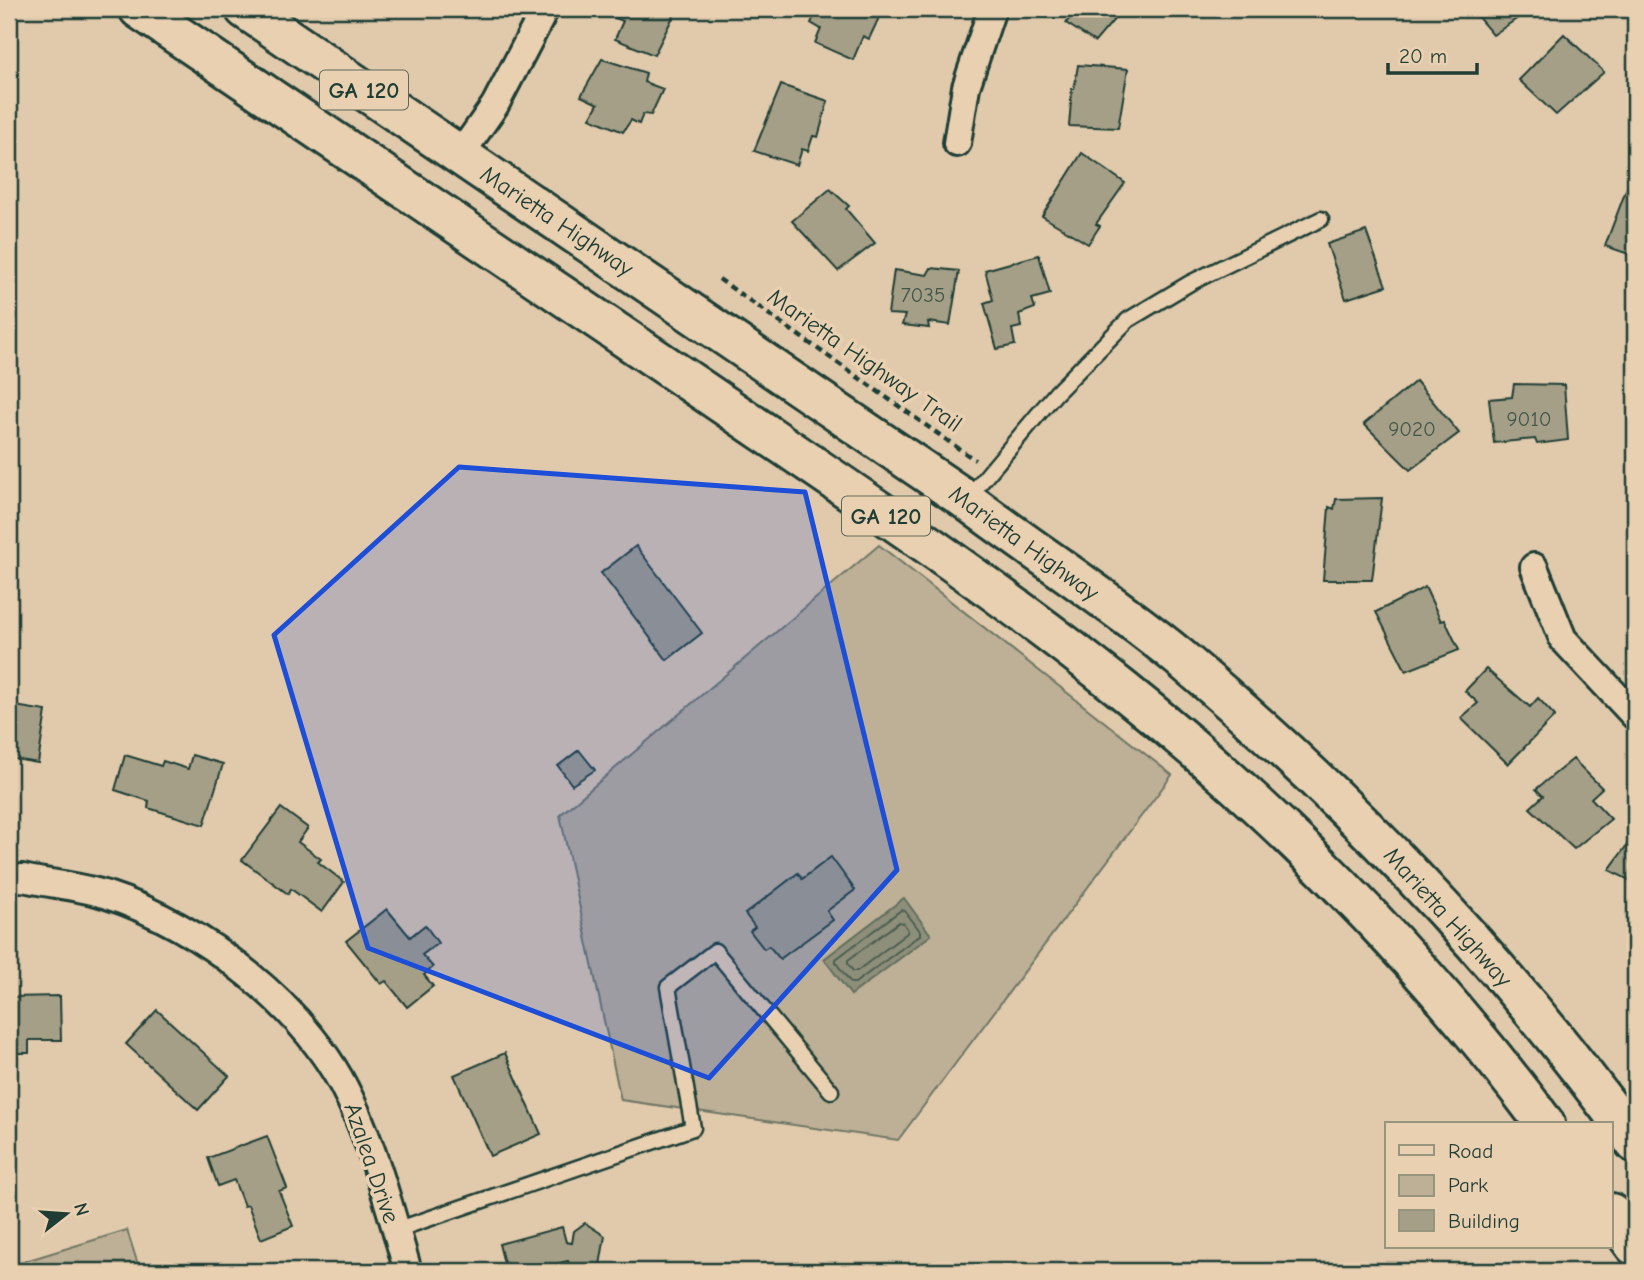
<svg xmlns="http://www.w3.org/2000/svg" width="1644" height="1280" font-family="'Comic Neue',sans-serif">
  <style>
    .green { fill: #bdb096; stroke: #6e7665; stroke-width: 2 }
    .water { fill: #8e8f7a; stroke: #626e5e; stroke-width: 2 }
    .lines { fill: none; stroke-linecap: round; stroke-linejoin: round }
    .shore { stroke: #4b5e50; stroke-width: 2 }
    .building { fill: #a59f87; stroke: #1f3d34; stroke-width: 2 }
    .lane-casing { stroke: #1f3d34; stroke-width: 19 }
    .street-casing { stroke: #1f3d34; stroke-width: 32 }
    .highway-casing { stroke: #1f3d34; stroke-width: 44 }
    .path { stroke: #1f3d34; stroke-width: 4.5; stroke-dasharray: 7 5; stroke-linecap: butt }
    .lane { stroke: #e9d0b1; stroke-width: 14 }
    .street { stroke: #e9d0b1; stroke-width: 26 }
    .highway { stroke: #e9d0b1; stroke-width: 38 }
    .marked { fill: #1d4ed8; fill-opacity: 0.2; stroke: #1d4ed8; stroke-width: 5; stroke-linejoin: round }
    .labels { text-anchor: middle; stroke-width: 7; stroke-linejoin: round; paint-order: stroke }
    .number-label { font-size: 21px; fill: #405649 }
    .shield { fill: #e9d0b1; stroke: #5c695a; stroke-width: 2 }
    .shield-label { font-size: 23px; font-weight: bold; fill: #1f3d34 }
    .street-label { font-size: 24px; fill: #1f3d34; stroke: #e9d0b1 }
  </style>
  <rect width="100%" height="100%" fill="#e1caac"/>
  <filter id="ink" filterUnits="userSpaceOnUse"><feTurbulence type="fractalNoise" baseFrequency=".0143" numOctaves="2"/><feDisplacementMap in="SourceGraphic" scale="14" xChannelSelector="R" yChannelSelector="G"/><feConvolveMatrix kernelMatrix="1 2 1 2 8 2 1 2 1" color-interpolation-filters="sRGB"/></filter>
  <g filter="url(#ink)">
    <g class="green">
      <polygon points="879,545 1172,775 898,1140 621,1100 560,815"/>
      <polygon points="127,1230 140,1271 9,1271 9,1266"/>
    </g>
    <polygon class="water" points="904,898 931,935 851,995 824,959"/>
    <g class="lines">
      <g class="shore">
        <polygon points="901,910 905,911 920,931 920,935 855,983 851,983 836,963 836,959"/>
        <polygon points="899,922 903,923 908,930 907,933 857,971 853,971 848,964 848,960"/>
      </g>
    </g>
    <g class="building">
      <polygon points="619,9 677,9 654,55 615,39 623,21 615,18"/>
      <polygon points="818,9 883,9 869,39 863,36 853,60 815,43 821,29 811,23"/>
      <polygon points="1077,9 1123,9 1095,42 1066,23"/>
      <polygon points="1471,9 1531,9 1493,35"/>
      <polygon points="1564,34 1604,72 1556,115 1519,80"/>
      <polygon points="602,59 646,73 644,82 663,89 651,115 643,114 639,124 631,120 623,132 590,118 598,104 581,96"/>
      <polygon points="1078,65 1128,69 1118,128 1069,126 1072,89 1074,89"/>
      <polygon points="781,85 828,101 818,137 813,136 808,151 802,149 797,165 754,151"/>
      <polygon points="1082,153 1125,183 1096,224 1100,226 1088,244 1042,216"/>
      <polygon points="1628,185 1635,187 1635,256 1605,246"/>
      <polygon points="830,189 849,206 846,209 875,243 838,271 792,221"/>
      <polygon points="1366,231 1386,286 1346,299 1327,244"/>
      <polygon points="1039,255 1050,294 1032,299 1035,308 1019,314 1021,327 1012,329 1015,345 997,349 984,303 993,300 985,270"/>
      <polygon points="931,268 959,271 950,325 928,322 929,328 902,325 905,315 888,314 894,270 927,275"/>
      <polygon points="1416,381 1459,433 1410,470 1364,424"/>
      <polygon points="1514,384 1564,385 1568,440 1537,444 1535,439 1494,443 1489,399 1512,397"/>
      <polygon points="1382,498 1372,580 1323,580 1329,507 1334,509 1336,499"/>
      <polygon points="636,546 702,633 667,660 601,573"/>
      <polygon points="1425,587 1441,621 1445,620 1459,650 1406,671 1376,612"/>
      <polygon points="1486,669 1530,707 1538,698 1555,716 1508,764 1461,718 1478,703 1465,691"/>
      <polygon points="9,705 46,711 38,763 9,758"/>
      <polygon points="579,750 595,770 572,785 558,766"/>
      <polygon points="125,755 161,766 163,761 188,769 192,755 223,764 204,825 148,808 149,801 115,790"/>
      <polygon points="1573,759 1602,788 1591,798 1611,819 1574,849 1530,808 1543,796 1536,789"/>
      <polygon points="281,808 308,828 298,842 321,859 318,862 344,882 322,912 291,889 288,894 242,860"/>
      <polygon points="1635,834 1635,883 1609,870"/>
      <polygon points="831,857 855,890 827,911 833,920 780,959 769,946 764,949 750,931 755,927 745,914 798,873 802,879"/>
      <polygon points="387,909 410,937 425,925 438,943 422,955 433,967 424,975 433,986 407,1007 386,981 381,984 346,941"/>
      <polygon points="60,996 61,1040 29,1040 29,1053 9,1053 9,997"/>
      <polygon points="157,1010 229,1076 198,1110 126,1044"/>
      <polygon points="505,1053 541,1134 490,1156 454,1075"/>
      <polygon points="267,1136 287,1188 279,1191 293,1226 261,1239 248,1205 244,1206 234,1180 218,1186 208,1158"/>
      <polygon points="585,1223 605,1236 599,1271 571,1271 568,1261 551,1265 553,1271 506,1271 499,1244 562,1227 566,1242 572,1243 574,1231"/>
    </g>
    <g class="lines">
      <defs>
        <g id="lane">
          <polyline points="967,499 1056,393 1128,320 1190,283 1321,219"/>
          <polyline points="396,1230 693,1128 668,987 715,951 831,1091"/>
        </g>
        <g id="street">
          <polyline points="957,143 966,87 992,9"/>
          <polyline points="460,155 495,105 545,9"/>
          <polyline points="1534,567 1563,639 1635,716"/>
          <path d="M9,879L23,878C50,884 80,886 107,895C201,925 308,1008 350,1099C376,1154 391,1213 408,1271"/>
        </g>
        <g id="highway">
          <path d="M139,9C327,136 515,263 702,390C844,487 989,582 1123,690C1281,816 1424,962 1545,1124"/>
          <path d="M245,9L962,497C1033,551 1110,600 1179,657C1349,800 1505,963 1635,1143"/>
          <polyline points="1611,1213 1635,1246"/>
        </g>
      </defs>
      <use href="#lane" class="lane-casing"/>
      <use href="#street" class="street-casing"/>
      <use href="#highway" class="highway-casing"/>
      <polyline class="path" points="719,279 975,460"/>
      <use href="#lane" class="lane"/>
      <use href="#street" class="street"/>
      <use href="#highway" class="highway"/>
    </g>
  </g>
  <path class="marked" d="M459,467L805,492L897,870L709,1078L368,948L274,635Z"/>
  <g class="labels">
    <g class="number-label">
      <text x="923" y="302">7035</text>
      <text x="1529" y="426">9010</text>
      <text x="1412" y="436">9020</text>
    </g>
    <g class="shield">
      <rect x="320" y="70.5" width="88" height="39" rx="5"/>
      <rect x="842" y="496.5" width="88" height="39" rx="5"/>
    </g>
    <g class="shield-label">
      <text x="364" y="98">GA 120</text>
      <text x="886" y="524">GA 120</text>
    </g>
    <g class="street-label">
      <text transform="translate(557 221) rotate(34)" y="8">Marietta Highway</text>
      <text transform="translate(865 360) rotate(35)" y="8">Marietta Highway Trail</text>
      <text transform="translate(1024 543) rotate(36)" y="8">Marietta Highway</text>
      <text transform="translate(1448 917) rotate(48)" y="8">Marietta Highway</text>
      <text transform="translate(372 1163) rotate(71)" y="8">Azalea Drive</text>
    </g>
  </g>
  <rect width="1644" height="1280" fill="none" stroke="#e9d0b1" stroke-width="35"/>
  <rect x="18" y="18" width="1609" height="1245" fill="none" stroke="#1f3d34" stroke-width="2.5" filter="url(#ink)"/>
  <rect x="1385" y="1122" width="228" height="126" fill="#e9d0b1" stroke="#98957f" stroke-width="2"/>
  <rect x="1399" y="1145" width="35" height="10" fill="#e9d0b1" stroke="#98957f" stroke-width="2"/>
  <text x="1448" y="1158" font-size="21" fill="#1f3d34">Road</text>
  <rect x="1399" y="1175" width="35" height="21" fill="#bdb096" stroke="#98957f" stroke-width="2"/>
  <text x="1448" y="1192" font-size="21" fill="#1f3d34">Park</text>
  <rect x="1399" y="1210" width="35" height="21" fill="#a59f87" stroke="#98957f" stroke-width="2"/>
  <text x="1448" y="1228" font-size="21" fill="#1f3d34">Building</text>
  <g transform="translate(66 1214) rotate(73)" stroke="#e9d0b1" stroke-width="5" paint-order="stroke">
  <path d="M0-5L12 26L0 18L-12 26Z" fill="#1f3d34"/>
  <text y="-10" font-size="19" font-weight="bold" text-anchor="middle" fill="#1f3d34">N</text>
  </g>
  <path d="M1388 63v10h89v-10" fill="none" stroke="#1f3d34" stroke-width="3.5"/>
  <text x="1399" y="63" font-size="21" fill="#1f3d34" stroke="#e9d0b1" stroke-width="5" paint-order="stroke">20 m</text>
</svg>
